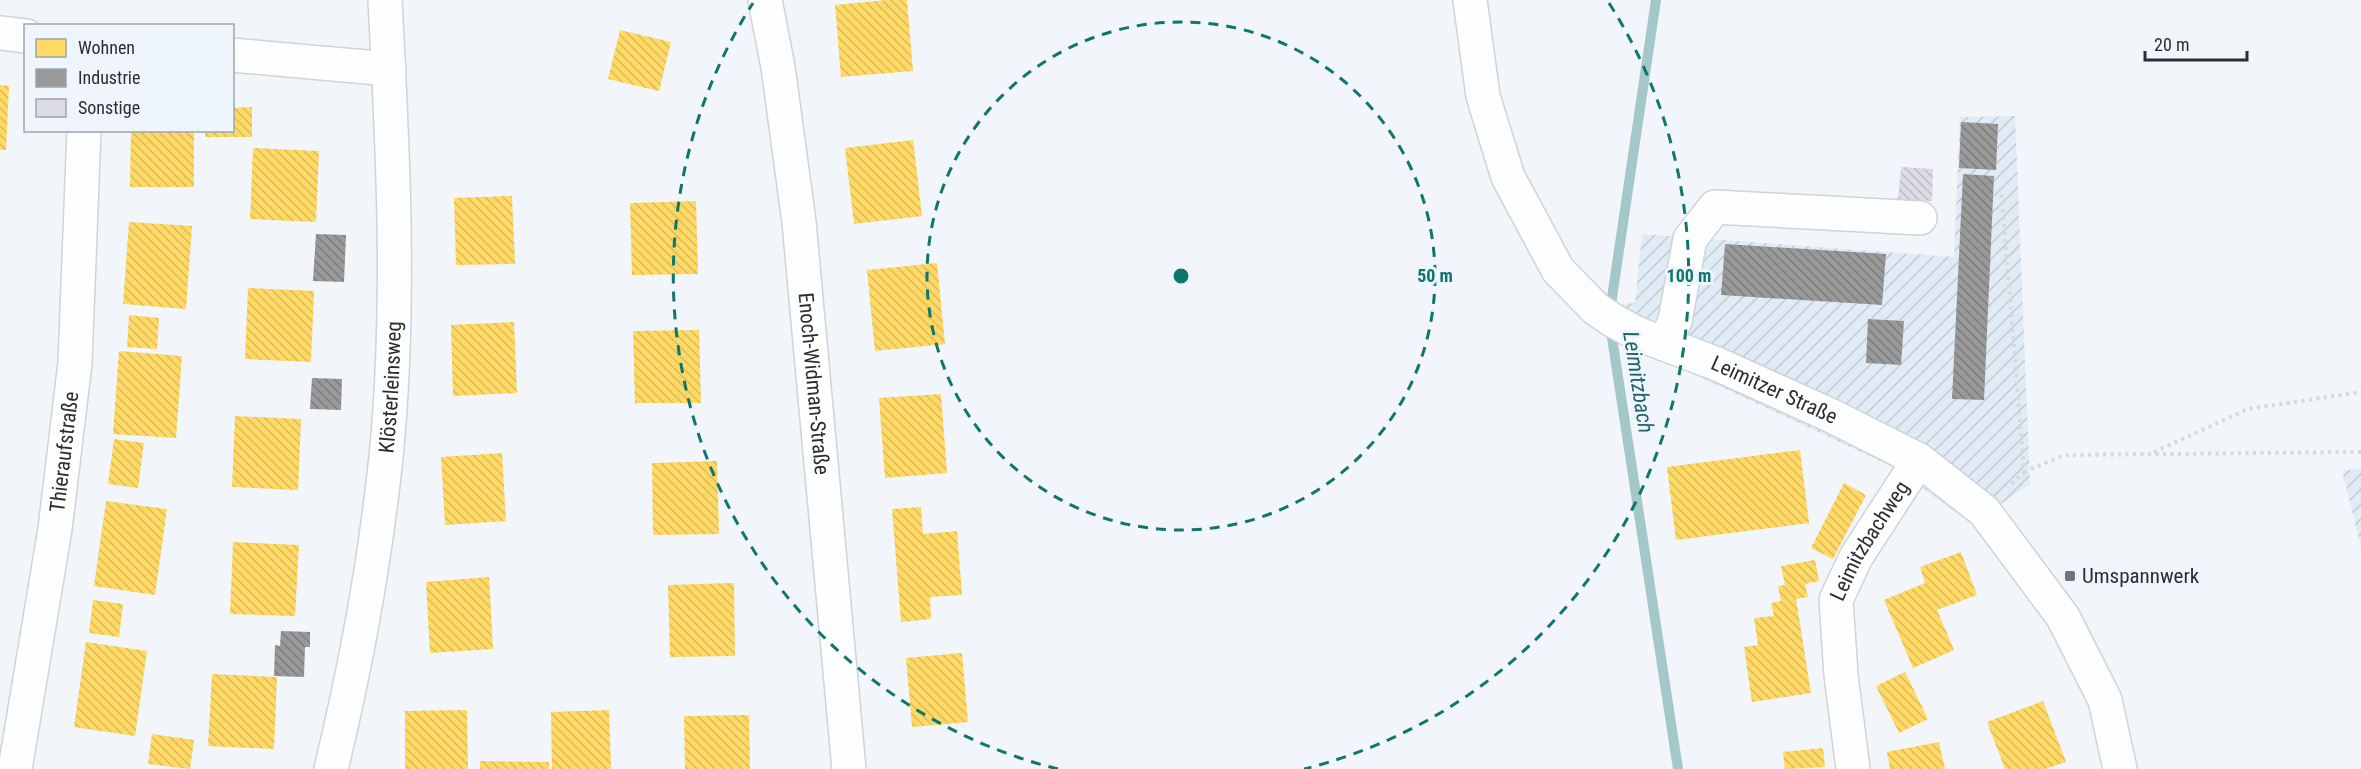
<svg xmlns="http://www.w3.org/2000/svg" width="2361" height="769" font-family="'Roboto Condensed',sans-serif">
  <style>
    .industrial { fill: url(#industrial-furrows) }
    .homes { fill: url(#homes-back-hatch) }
    .industry { fill: url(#industry-back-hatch) }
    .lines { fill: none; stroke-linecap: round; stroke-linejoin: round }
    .stream { stroke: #a4c7ca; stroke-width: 10 }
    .building { fill: url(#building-back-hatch) }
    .minor-casing { stroke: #d0d3d7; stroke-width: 36 }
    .path { stroke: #d7d8da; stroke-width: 4; stroke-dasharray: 3 4.5; stroke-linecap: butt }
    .minor { stroke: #fdfefe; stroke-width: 33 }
    .ring { fill: none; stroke: #0f766e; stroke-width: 3; stroke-dasharray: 10 8 }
    .poi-dot { fill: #707377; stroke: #eef5fd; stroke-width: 2 }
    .labels { text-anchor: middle; stroke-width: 6; stroke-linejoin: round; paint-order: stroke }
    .street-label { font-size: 21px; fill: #2a2d31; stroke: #eef5fd }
    .poi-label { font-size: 21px; fill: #2a2d31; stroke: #eef5fd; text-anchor: start }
    .water-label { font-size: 22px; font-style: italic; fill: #216366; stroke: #eef5fd }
    .centre { fill: #0f766e; stroke: #eef5fd; stroke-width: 3 }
    .ring-label { font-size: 18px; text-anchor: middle; font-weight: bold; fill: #0f766e; stroke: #eef5fd; stroke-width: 6; stroke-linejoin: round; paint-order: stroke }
  </style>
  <defs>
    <pattern id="industrial-furrows" width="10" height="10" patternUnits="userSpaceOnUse" patternTransform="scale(1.5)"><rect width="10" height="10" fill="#e1ebf6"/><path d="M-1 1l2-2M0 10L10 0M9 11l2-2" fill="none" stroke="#c1cad3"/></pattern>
    <pattern id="homes-back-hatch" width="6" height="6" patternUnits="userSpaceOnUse" patternTransform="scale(1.5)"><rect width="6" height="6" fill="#ffd966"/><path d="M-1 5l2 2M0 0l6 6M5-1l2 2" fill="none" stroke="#dbbb59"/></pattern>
    <pattern id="industry-back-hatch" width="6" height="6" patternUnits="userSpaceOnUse" patternTransform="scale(1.5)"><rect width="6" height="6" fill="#999"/><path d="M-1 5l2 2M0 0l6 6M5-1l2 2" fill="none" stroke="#7d7d7d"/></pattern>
    <pattern id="building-back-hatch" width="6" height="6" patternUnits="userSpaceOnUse" patternTransform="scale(1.5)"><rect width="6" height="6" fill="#dddbe4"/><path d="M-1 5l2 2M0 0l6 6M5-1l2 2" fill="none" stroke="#bebcc4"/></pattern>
  </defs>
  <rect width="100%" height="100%" fill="#f2f5fa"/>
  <g class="industrial">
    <polygon points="2015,116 2030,484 1972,524 1893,467 1605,333 1604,305 1635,303 1642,234 1954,257 1960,117"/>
    <polygon points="2361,468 2361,547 2342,471"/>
  </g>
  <g class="homes">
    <polygon points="887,0 907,0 913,71 841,77 835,5"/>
    <polygon points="620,30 671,42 659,91 608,79"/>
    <polygon points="0,85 9,86 6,150 0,150"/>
    <polygon points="252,107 252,137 205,137 205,130 232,130 232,108"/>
    <polygon points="131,130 194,130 194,187 130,187"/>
    <polygon points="913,140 922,216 854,224 845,148"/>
    <polygon points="253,148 319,151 316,222 250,219"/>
    <polygon points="512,196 515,264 456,265 454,198"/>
    <polygon points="696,201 698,274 632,275 630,203"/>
    <polygon points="129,222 192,226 186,309 123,304"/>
    <polygon points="937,263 945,344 875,351 867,270"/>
    <polygon points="248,288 314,291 311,362 245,359"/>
    <polygon points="129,315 159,318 157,349 127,347"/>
    <polygon points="514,322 517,393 453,396 451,325"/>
    <polygon points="699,330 701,403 635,403 633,331"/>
    <polygon points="119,351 182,356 176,438 113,434"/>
    <polygon points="941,394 947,473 885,478 879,398"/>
    <polygon points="235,416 301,419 298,490 232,487"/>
    <polygon points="114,439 144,443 138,488 108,484"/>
    <polygon points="1800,450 1809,523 1676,540 1667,467"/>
    <polygon points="502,453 506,521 445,525 441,457"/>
    <polygon points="717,461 719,534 653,535 652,463"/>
    <polygon points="1844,483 1866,495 1833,559 1811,548"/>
    <polygon points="106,501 167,509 155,595 94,586"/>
    <polygon points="921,507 923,534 957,531 962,595 930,597 931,619 901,622 892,509"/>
    <polygon points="233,542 299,545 295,616 230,614"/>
    <polygon points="1961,552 1977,595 1937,610 1954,650 1913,668 1884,600 1925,583 1920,567"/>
    <polygon points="1815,560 1819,581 1805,584 1808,597 1796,599 1811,693 1752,702 1744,647 1758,645 1754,618 1774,616 1771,603 1781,601 1778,586 1785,585 1781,566"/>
    <polygon points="489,577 493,649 430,653 426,582"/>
    <polygon points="734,583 735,656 670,657 668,585"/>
    <polygon points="93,600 123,604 119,637 89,633"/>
    <polygon points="86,642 147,651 135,736 74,727"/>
    <polygon points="962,653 968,722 912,727 906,658"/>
    <polygon points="1905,672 1928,719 1899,733 1876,686"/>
    <polygon points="212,674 277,677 274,749 208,746"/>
    <polygon points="2043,701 2066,762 2045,769 2005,769 1987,722"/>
    <polygon points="467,710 468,769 405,769 405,711"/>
    <polygon points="609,710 611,769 552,769 551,712"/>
    <polygon points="749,715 750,769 685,769 684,716"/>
    <polygon points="152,734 194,740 190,769 148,764"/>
    <polygon points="1939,742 1945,769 1890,769 1887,752"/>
    <polygon points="1823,748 1825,767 1785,769 1783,752"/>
    <polygon points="480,761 549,762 549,769 480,769"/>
  </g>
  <g class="industry">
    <polygon points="1961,122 1998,124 1996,170 1959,168"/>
    <polygon points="1963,174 1994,176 1984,400 1952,399"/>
    <polygon points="316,234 346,235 344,282 313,281"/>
    <polygon points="1725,244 1886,254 1882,305 1721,295"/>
    <polygon points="1868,319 1904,321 1901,365 1866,363"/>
    <polygon points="312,378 342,379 341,410 310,409"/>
    <polygon points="281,631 310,632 310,647 305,647 304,677 274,676 275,645 280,646"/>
  </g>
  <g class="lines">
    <polyline class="stream" points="1656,0 1609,318 1678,769"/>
  </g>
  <polygon class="building" points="1901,167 1933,169 1932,201 1898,199"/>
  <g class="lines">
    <defs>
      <g id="minor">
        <path id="s1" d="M765,0L778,67L799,222L849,769"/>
        <path id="s2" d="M1470,0L1483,96L1508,177L1558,270L1596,309L1614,321L1638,334L1717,364L1832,416L1919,460L1984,511L2063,617L2105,700L2120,769"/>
        <polyline points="0,33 26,36"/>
        <polyline points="232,55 389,69"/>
        <polyline points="1664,344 1675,321 1690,239 1715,207 1920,218"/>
        <path id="s3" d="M15,769L55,529L75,363L84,130"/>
        <path id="s4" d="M331,769C356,666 375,562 386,457C401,306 393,151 385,0"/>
        <path id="s5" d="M1853,769L1841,675L1836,600L1856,557L1919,460"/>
      </g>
    </defs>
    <use href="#minor" class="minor-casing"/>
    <g class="path">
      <polyline points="2001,187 2024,472 2008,487"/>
      <polyline points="2154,452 2248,409 2361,392"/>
      <polyline points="2024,472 2064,455 2361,452"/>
    </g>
    <use href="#minor" class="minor"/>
  </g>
  <g class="ring">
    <circle cx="1181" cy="276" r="254"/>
    <path d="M1058 769A508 508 0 0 1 753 3M1609 3A508 508 0 0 1 1304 769"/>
  </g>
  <rect class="poi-dot" x="2064" y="570" width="12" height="12" rx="3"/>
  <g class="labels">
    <g class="street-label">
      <text dy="7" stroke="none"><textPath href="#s1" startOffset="387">Enoch-Widman-Straße</textPath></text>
      <text dy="7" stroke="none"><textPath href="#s4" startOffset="387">Klösterleinsweg</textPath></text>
      <text dy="7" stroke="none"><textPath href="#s2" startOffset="538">Leimitzer Straße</textPath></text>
      <text dy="7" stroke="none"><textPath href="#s3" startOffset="321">Thieraufstraße</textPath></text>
      <text dy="7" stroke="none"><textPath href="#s5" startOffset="238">Leimitzbachweg</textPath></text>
    </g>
    <g class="poi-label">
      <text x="2082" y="583">Umspannwerk</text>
    </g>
    <g class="water-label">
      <text transform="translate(1639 382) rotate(81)" y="8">Leimitzbach</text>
    </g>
  </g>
  <circle cx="1181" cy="276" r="9" class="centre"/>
  <g class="ring-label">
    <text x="1435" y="282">50 m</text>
    <text x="1689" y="282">100 m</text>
  </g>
  <rect x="24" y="24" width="210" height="108" fill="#eef5fd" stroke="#a0a5ab" stroke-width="1.5"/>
  <rect x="36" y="39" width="30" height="18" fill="#ffd966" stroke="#a0a5ab" stroke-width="1.5"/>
  <text x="78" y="54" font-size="18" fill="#2a2d31">Wohnen</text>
  <rect x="36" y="69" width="30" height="18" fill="#999999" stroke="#a0a5ab" stroke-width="1.5"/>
  <text x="78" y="84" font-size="18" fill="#2a2d31">Industrie</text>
  <rect x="36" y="99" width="30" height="18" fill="#dddbe4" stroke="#a0a5ab" stroke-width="1.5"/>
  <text x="78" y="114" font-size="18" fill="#2a2d31">Sonstige</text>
  <path d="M2145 51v9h102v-9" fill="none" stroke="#2a2d31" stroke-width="3"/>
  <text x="2154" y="51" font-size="18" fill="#2a2d31" stroke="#eef5fd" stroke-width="4.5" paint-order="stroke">20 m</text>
</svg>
